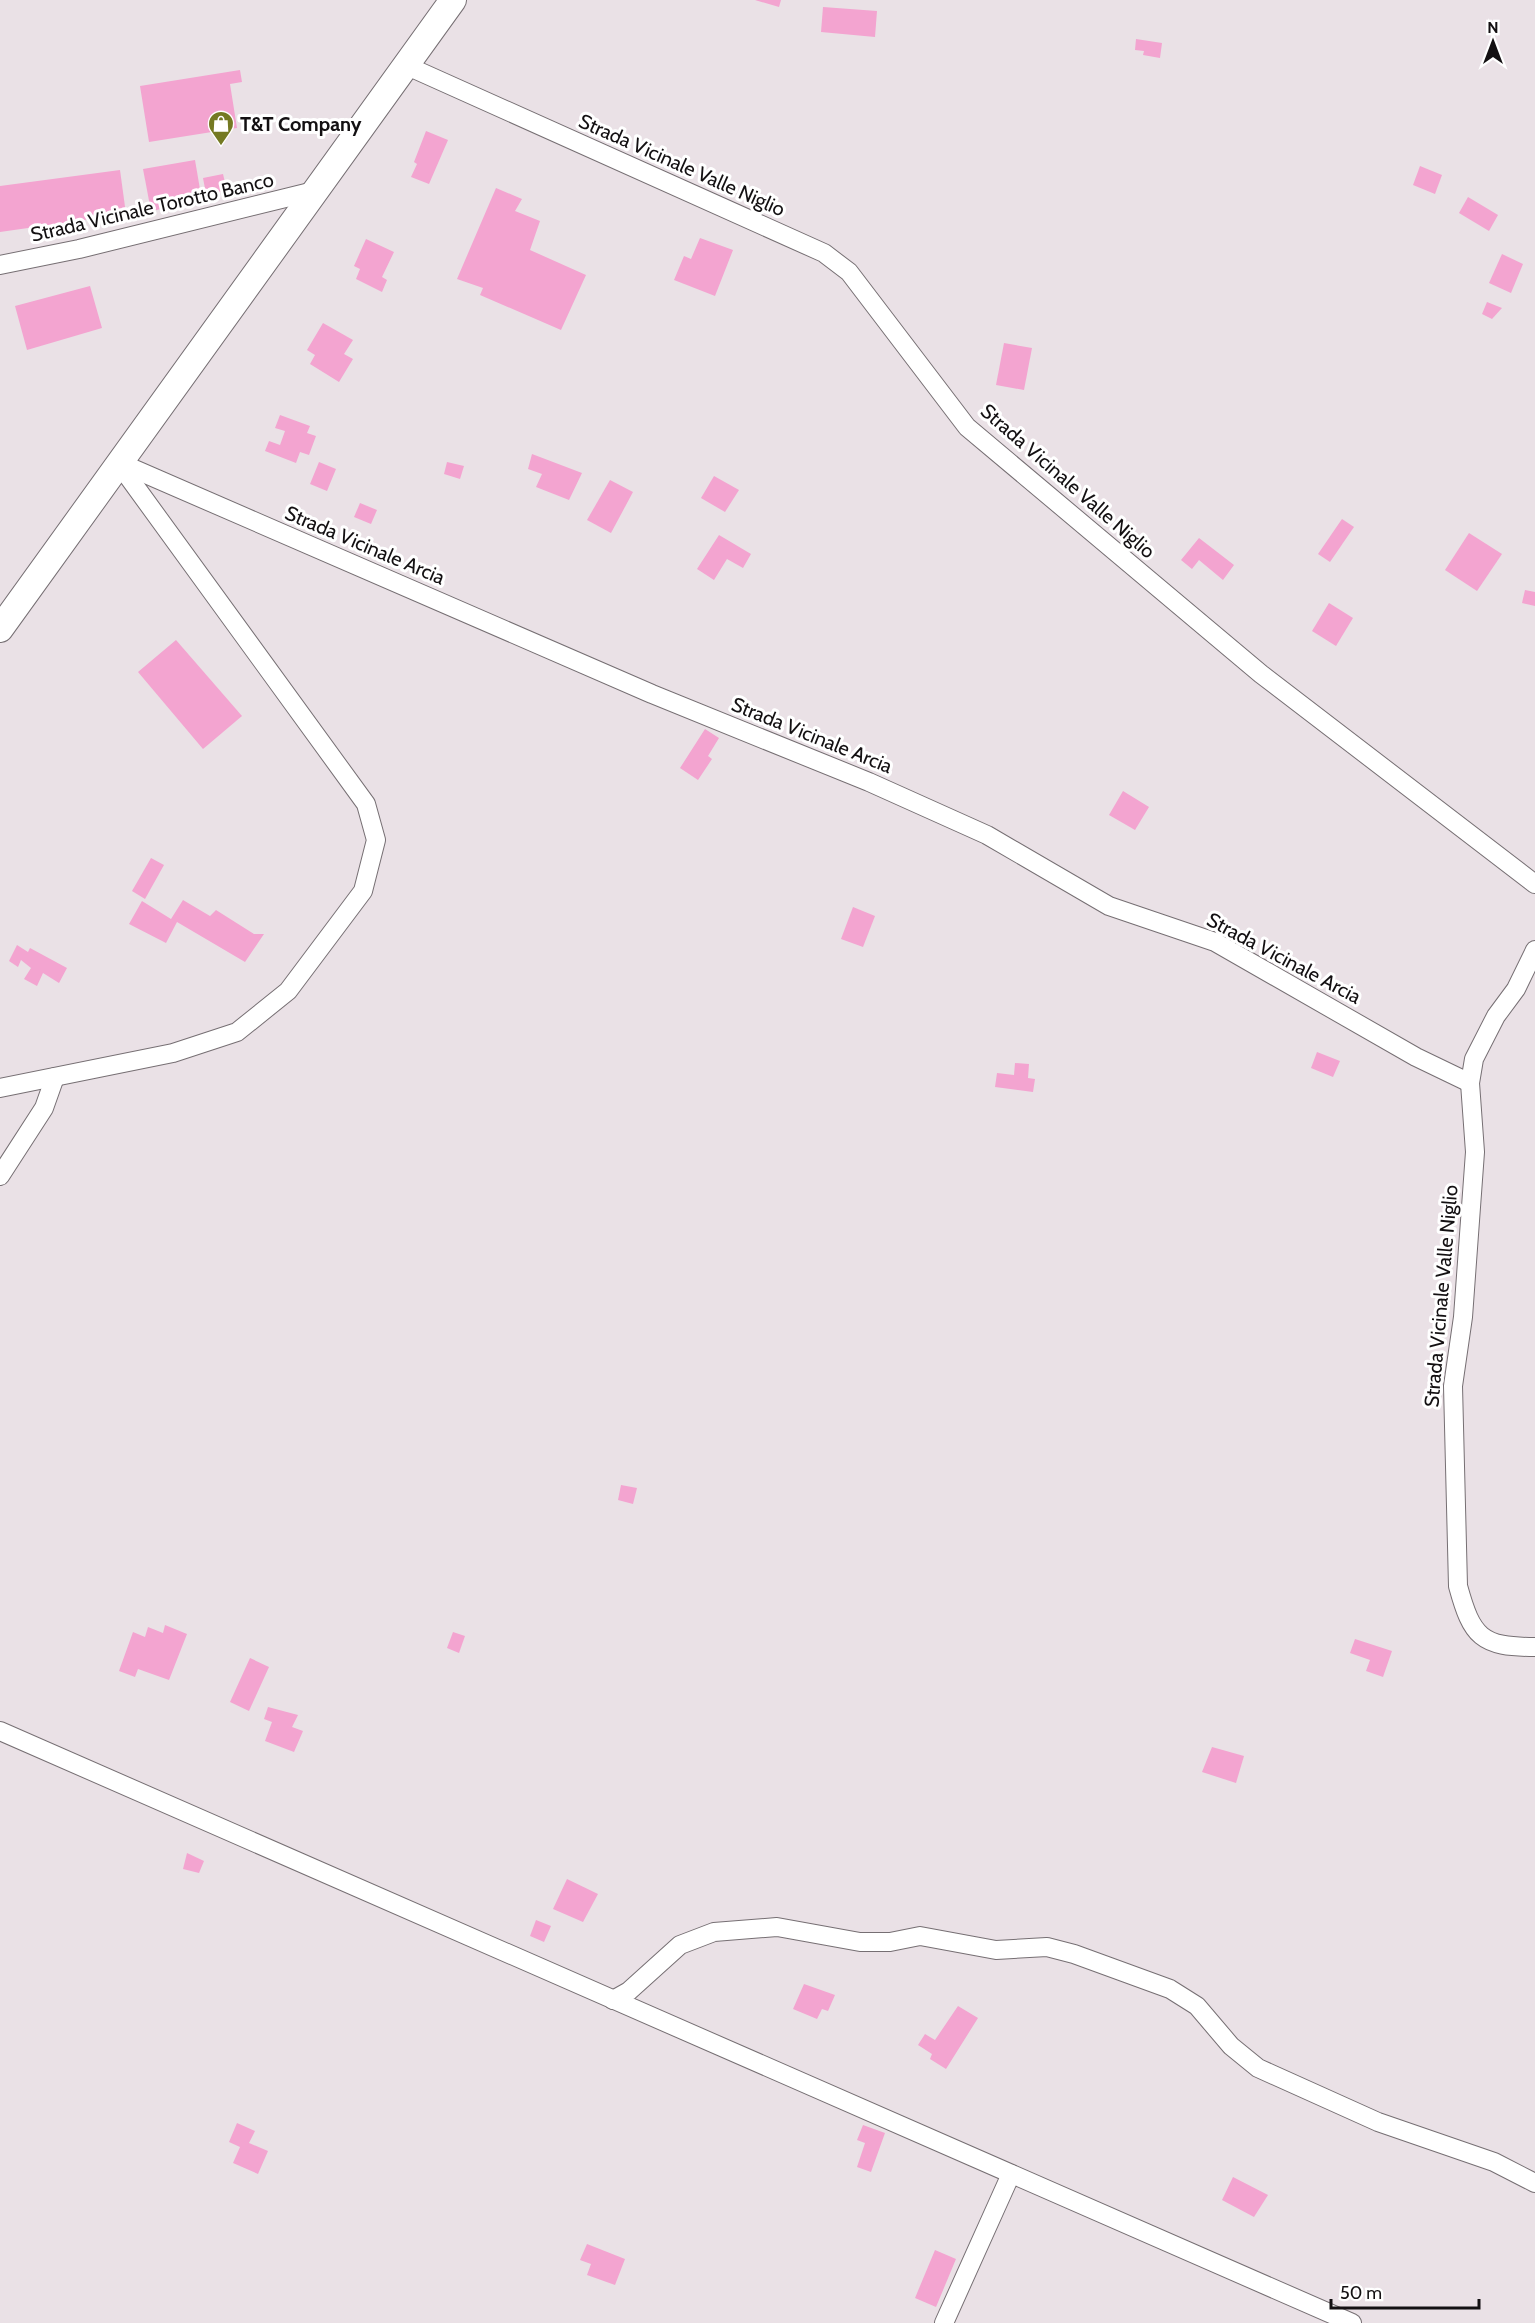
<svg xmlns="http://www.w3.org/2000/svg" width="1535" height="2323" font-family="Cabin,sans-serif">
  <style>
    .building { fill: #f3a4d0 }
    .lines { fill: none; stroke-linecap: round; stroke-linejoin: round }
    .street-casing { stroke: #766f73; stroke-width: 20 }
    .secondary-casing { stroke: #766f73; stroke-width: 28 }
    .street { stroke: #fff; stroke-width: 18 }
    .secondary { stroke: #fff; stroke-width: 26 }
    .labels { text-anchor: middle; stroke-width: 6; stroke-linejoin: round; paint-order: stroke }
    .poi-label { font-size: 20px; font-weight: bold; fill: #131012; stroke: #fff; text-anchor: start }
    .street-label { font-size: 20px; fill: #131012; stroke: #fff }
  </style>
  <rect width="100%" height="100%" fill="#eae1e6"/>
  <g class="building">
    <polygon points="755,0 781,0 779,7"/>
    <polygon points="823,7 877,11 875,37 821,32"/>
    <polygon points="1136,39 1162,43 1160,58 1143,55 1144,51 1135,50"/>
    <polygon points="240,70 242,82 230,84 237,128 149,142 140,86"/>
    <polygon points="426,131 448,140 429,184 411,177 417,164 414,162"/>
    <polygon points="195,160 202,201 151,211 143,169"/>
    <polygon points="1420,166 1442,175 1435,194 1413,185"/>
    <polygon points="120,170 126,214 0,232 0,186"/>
    <polygon points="223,174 227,191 206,194 203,178"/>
    <polygon points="496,188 522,199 515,211 540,221 530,250 586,275 561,330 480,295 483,288 457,279"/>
    <polygon points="1468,197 1498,215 1489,231 1459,213"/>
    <polygon points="700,238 733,250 715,296 674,280 684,256 691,259"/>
    <polygon points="366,239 394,252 382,277 387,280 382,292 356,279 360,269 354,266"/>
    <polygon points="1502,254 1523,264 1511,293 1489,283"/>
    <polygon points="90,286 102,328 27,350 15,306"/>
    <polygon points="1487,302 1502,308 1492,319 1482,314"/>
    <polygon points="323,323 353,340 344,354 353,359 339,382 310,364 315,355 307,350"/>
    <polygon points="1004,343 1032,348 1024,390 996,385"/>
    <polygon points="280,415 310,426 307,433 316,436 309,455 300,452 296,463 265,451 269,441 280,445 285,431 275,428"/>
    <polygon points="532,454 582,473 569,500 536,487 542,474 528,469"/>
    <polygon points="319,462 336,469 327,491 310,484"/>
    <polygon points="447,462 464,466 460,479 444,474"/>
    <polygon points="714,476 739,490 725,512 701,498"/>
    <polygon points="610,480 633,492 611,533 587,520"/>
    <polygon points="360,503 377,510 371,524 354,517"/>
    <polygon points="1342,519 1354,527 1330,562 1318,554"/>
    <polygon points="1469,533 1502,554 1477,591 1445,570"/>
    <polygon points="719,535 751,554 743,568 727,559 714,580 697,569"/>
    <polygon points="1199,538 1234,565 1223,580 1199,560 1192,569 1181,560"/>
    <polygon points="1525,590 1535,592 1535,606 1522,603"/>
    <polygon points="1329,603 1353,618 1336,646 1312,631"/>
    <polygon points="176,640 242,716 203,749 138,672"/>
    <polygon points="705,729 719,738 708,756 712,759 698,780 680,768"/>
    <polygon points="1123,791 1149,807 1135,830 1109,815"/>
    <polygon points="151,858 164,865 145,899 132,891"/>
    <polygon points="183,900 210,916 216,910 254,934 264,934 245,962 177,922 166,943 129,924 142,901 171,919"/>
    <polygon points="853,907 875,916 863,947 841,939"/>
    <polygon points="17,945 28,952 30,948 67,968 59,983 43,973 37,986 24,979 31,968 21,960 18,967 9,961"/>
    <polygon points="1317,1052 1340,1061 1333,1077 1311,1068"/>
    <polygon points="1015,1063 1029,1064 1028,1078 1035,1079 1033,1092 995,1087 997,1073 1014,1075"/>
    <polygon points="621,1485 637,1488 633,1504 618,1500"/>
    <polygon points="165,1625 187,1634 169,1680 138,1669 135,1677 119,1671 133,1632 145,1637 148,1627 163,1633"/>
    <polygon points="453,1632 465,1636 459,1653 447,1648"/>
    <polygon points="1355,1639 1392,1651 1383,1677 1366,1671 1370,1660 1350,1653"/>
    <polygon points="250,1658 269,1667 249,1711 230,1702"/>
    <polygon points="268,1707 298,1715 292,1727 303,1731 294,1752 265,1741 272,1722 264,1719"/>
    <polygon points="1212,1747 1244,1756 1236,1783 1202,1772"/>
    <polygon points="187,1853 204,1861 199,1873 183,1869"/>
    <polygon points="567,1879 598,1894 583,1922 553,1909"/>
    <polygon points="536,1920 551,1926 544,1942 530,1936"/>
    <polygon points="804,1984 835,1995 828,2011 822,2009 817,2019 793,2009"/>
    <polygon points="958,2006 978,2018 946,2069 930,2059 932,2054 918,2045 925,2034 935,2040"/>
    <polygon points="237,2123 255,2131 249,2143 268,2151 258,2174 233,2163 240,2147 229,2142"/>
    <polygon points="863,2125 885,2133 871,2172 857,2167 865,2143 857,2140"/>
    <polygon points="1233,2177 1268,2195 1254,2217 1222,2200"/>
    <polygon points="587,2244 625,2259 615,2285 587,2275 591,2264 580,2260"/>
    <polygon points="935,2250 956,2259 936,2307 915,2298"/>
  </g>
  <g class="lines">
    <defs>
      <g id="street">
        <polyline points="405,65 824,253 849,272 967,427 1261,674 1535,884"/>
        <polyline points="0,265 79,249 314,191"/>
        <polyline points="118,462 652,694 869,782 987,835 1109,906 1215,942 1416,1057 1470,1083"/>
        <path d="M1535,950L1516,989L1496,1016L1474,1059L1470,1083L1475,1152L1463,1317L1453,1386L1458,1586C1472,1637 1481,1647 1535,1647"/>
        <polyline points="0,1088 173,1053 237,1032 288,991 363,891 376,840 366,804 119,464"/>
        <polyline points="0,1176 44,1108 55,1077"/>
        <polyline points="0,1731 1352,2323"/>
        <polyline points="613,2000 629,1991 680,1945 714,1932 777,1927 860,1942 890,1942 920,1936 996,1950 1047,1947 1074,1954 1170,1989 1197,2006 1231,2046 1258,2068 1378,2122 1494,2162 1535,2183"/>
        <polyline points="944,2323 1011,2174"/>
      </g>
      <polyline id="secondary" points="0,629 453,0"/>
    </defs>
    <use href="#street" class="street-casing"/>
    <use href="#secondary" class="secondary-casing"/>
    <use href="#street" class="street"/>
    <use href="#secondary" class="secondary"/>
  </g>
  <defs>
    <symbol id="shop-pin" viewBox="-11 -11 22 30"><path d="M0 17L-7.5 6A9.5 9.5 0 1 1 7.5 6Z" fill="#747922" stroke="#fff"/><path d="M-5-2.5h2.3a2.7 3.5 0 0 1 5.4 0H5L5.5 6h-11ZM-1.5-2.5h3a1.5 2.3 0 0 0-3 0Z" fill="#fff"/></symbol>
  </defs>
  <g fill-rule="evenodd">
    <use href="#shop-pin" x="206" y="109" width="30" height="40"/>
  </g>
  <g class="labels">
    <g class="poi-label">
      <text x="240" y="131">T&amp;T Company</text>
    </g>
    <g class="street-label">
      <text transform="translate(682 165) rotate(24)" y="7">Strada Vicinale Valle Niglio</text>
      <text transform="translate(152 207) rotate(-13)" y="7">Strada Vicinale Torotto Banco</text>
      <text transform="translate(1068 481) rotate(41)" y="7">Strada Vicinale Valle Niglio</text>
      <text transform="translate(365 545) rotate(23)" y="7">Strada Vicinale Arcia</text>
      <text transform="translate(812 735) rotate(22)" y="7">Strada Vicinale Arcia</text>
      <text transform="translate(1284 958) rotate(28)" y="7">Strada Vicinale Arcia</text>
      <text transform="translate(1441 1296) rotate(-85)" y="7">Strada Vicinale Valle Niglio</text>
    </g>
  </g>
  <g transform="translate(1493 42)" stroke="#ffffff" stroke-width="4.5" paint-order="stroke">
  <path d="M0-4.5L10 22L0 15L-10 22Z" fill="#131012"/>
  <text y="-9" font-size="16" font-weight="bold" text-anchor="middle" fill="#131012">N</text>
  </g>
  <path d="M1331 2299v9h148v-9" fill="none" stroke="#131012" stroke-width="3"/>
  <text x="1340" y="2299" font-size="18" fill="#131012" stroke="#ffffff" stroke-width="4.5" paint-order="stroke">50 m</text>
</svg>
